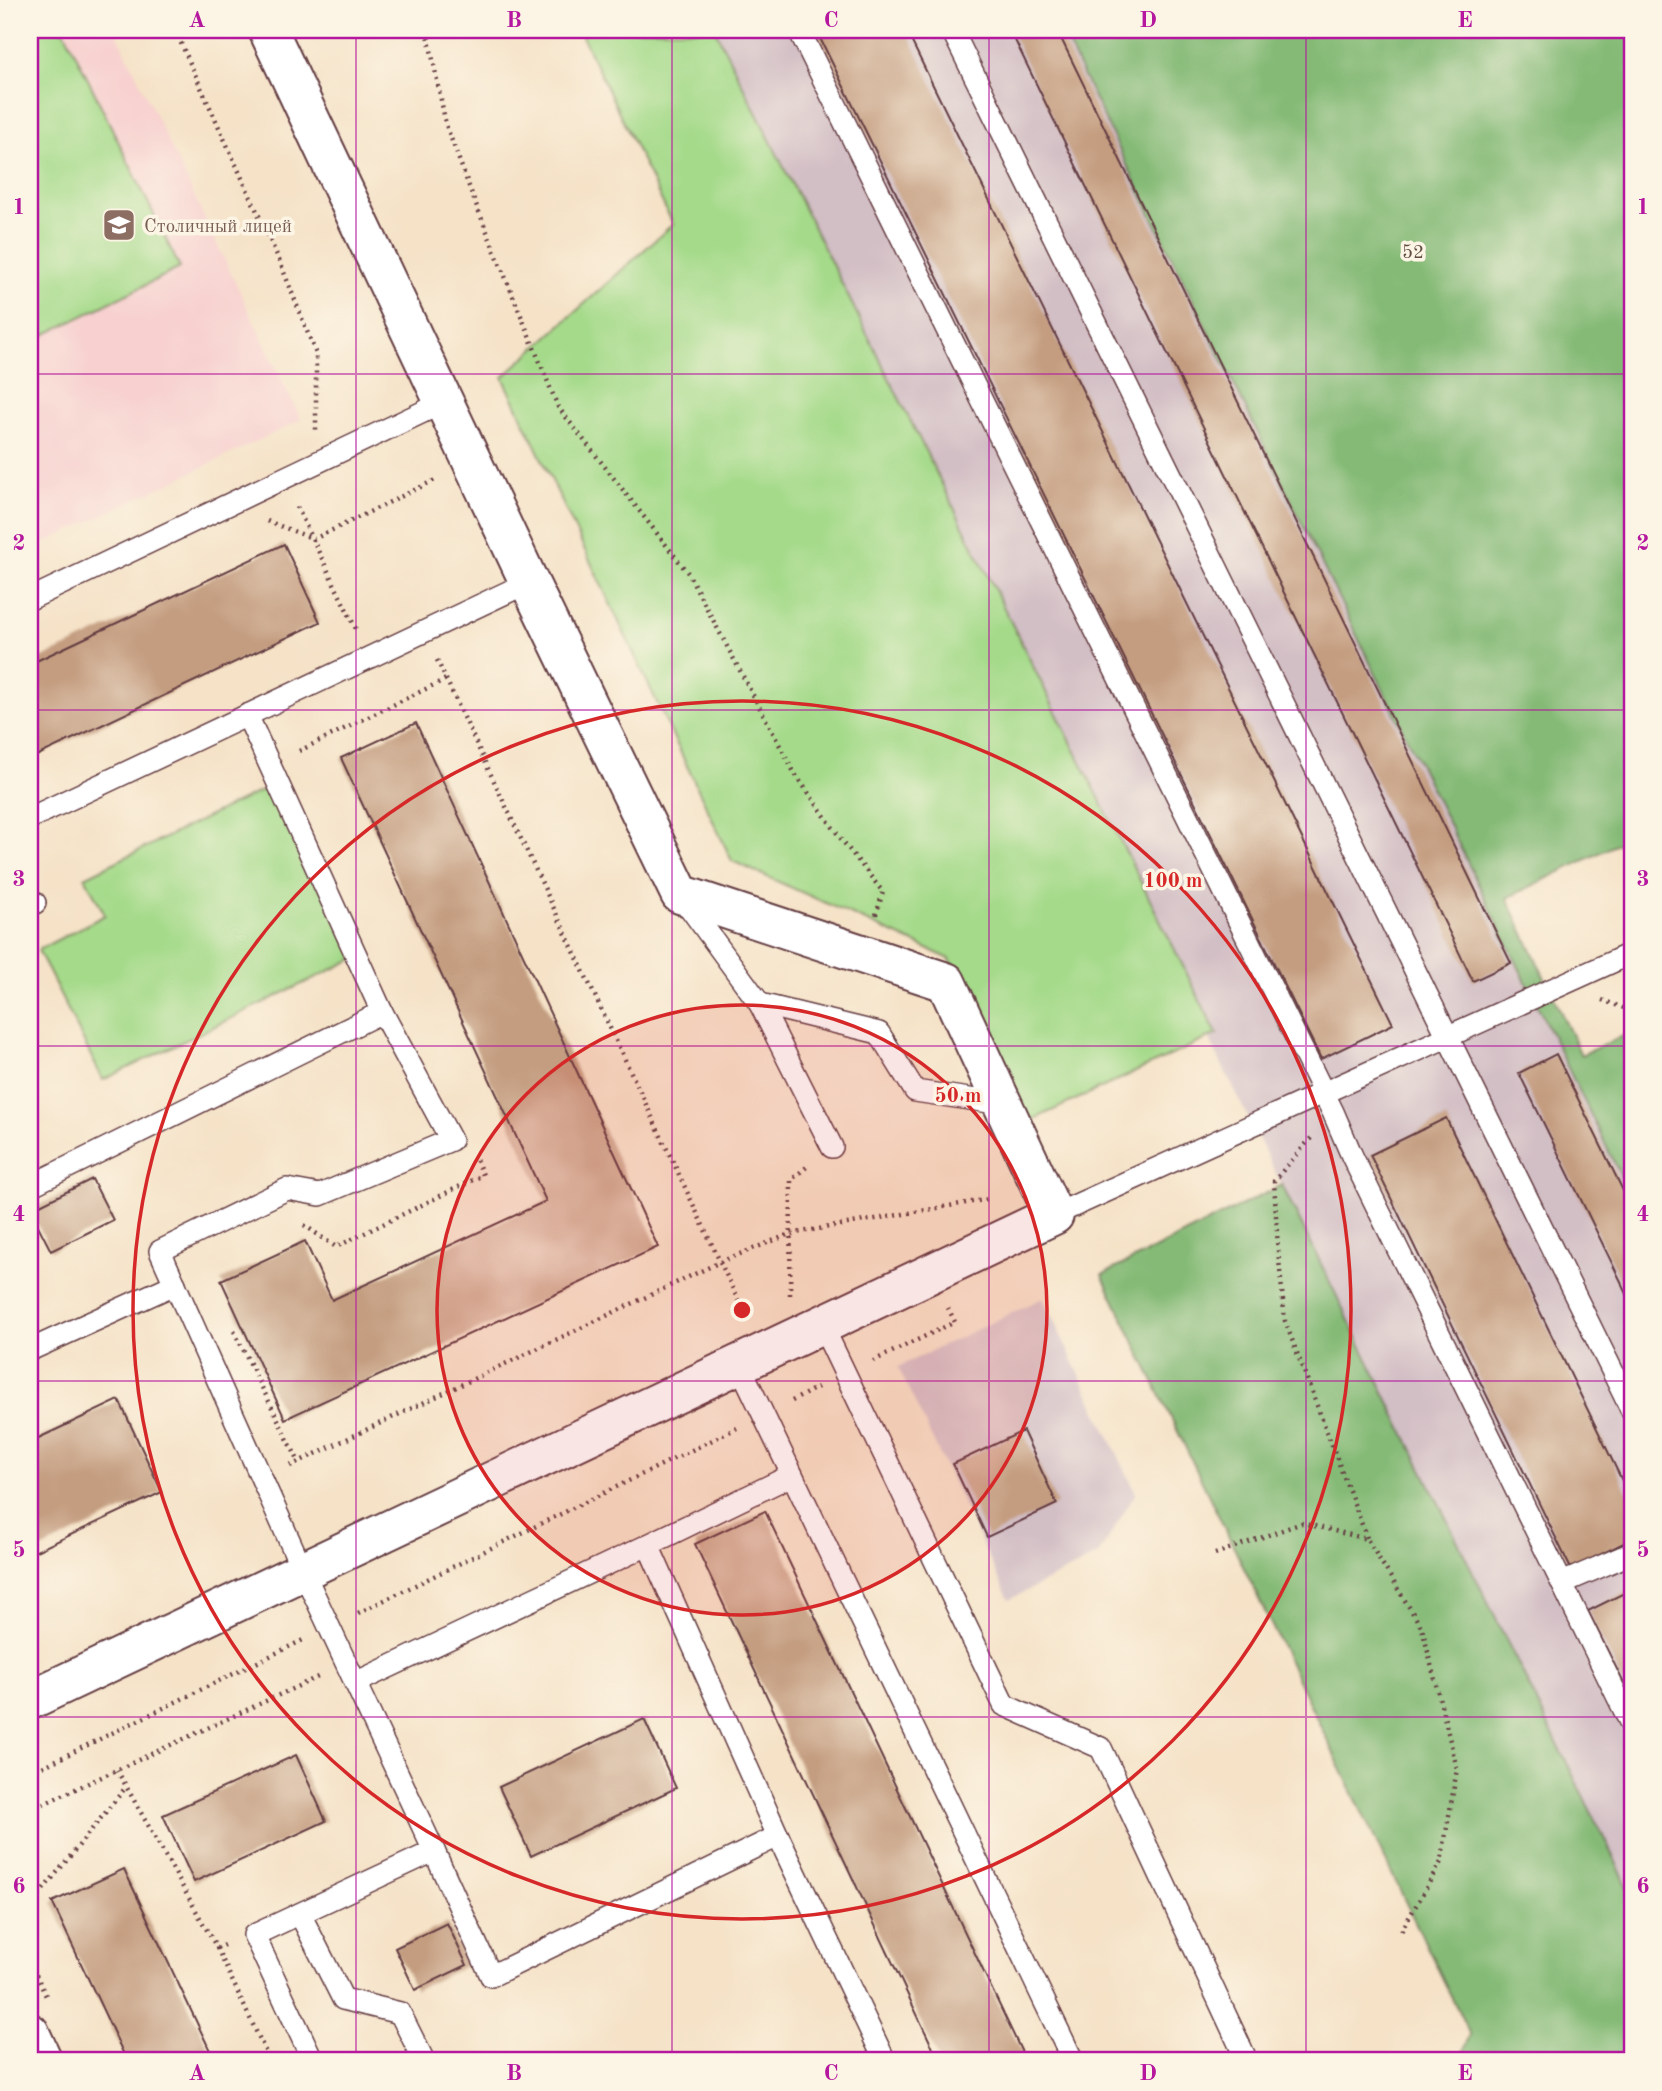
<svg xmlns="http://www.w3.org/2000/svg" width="1662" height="2091" font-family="'Old Standard TT',serif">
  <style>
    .built { fill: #f7d0cf }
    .industrial { fill: #d2bec5 }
    .green { fill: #a5da8a; stroke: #787c5a; stroke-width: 2 }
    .forest { fill: #84ba76; stroke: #676c50; stroke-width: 2 }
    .building { fill: #c49d80 }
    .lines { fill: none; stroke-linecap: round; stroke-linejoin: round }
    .service-casing { stroke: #643c42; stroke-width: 24 }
    .minor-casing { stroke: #643c42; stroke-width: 42 }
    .path { stroke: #643c42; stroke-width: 4.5; stroke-dasharray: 2 5; stroke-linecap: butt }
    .service { stroke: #fff; stroke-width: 21 }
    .minor { stroke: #fff; stroke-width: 38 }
    .grid { fill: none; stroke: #b5179e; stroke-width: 2; stroke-opacity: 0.55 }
    .ring { fill: none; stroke: #d62828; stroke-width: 3.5 }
    .labels { text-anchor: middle; stroke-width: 7; stroke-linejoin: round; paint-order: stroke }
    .education-label { font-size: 19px; fill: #785e54; stroke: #fcf5e5; text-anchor: start }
    .park-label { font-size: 19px; fill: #614e43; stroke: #fcf5e5 }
    .centre { fill: #d62828; stroke: #fcf5e5; stroke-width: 3.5 }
    .ring-label { font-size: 21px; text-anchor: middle; font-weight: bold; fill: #d62828; stroke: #fcf5e5; stroke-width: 7; stroke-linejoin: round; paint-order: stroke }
    .neatline { fill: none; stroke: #b5179e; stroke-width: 2.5 }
    .grid-label { font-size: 23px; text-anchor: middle; font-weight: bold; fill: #b5179e }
  </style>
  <rect width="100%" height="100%" fill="#fcf5e5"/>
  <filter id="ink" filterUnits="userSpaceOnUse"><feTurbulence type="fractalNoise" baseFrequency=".0143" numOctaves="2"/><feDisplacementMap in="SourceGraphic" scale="14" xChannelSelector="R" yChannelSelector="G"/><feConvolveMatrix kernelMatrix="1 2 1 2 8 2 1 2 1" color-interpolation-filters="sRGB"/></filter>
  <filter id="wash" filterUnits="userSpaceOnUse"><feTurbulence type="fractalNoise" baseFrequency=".00686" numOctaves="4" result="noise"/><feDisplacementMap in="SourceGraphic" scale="28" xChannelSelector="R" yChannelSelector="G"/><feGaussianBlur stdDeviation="1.57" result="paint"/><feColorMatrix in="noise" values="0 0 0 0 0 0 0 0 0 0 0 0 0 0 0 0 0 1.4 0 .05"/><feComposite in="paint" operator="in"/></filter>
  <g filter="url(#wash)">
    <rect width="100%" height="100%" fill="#f5e2c7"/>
    <polygon class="built" points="30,30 115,30 301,420 30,550"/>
    <g class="industrial">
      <polygon points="711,30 1061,30 1632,1199 1632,1895"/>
      <polygon points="1043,1298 1136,1493 1098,1555 1009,1600 898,1367"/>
    </g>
    <g class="green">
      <polygon points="30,30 64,30 180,268 30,342"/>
      <polygon points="579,30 715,30 1217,1034 1028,1122 950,959 732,861 503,377 673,224"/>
      <polygon points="279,782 362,955 103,1080 38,950 105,915 85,877"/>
    </g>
    <g class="forest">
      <polygon points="1061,30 1632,30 1632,837 1507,898 1581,1055 1632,1032 1632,1199"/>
      <polygon points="1282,1185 1632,1895 1632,2061 1459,2061 1470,2035 1102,1275"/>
    </g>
    <g id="blocks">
      <g class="building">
        <polygon points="816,30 906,30 1393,1024 1321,1059"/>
        <polygon points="1010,30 1057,30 1511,963 1473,981"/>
        <polygon points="284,544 320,622 30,759 30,664"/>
        <polygon points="416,723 658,1247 285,1419 221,1280 305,1241 332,1300 546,1201 341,758"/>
        <polygon points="1556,1054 1632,1209 1632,1304 1519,1073"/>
        <polygon points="1446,1118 1632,1501 1632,1539 1571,1569 1370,1155"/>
        <polygon points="92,1179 113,1220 51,1251 30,1210"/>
        <polygon points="119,1400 162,1492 30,1554 30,1442"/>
        <polygon points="1023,1431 1057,1504 987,1537 953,1464"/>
        <polygon points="765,1511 1026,2061 939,2061 695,1544"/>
        <polygon points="1632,1589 1632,1700 1588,1611"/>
        <polygon points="644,1719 676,1788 531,1856 499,1787"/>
        <polygon points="296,1755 326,1821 194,1882 163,1815"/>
        <polygon points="124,1869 215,2061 127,2061 52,1902"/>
        <polygon points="447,1923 467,1965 415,1990 395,1948"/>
      </g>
    </g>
  </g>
  <g filter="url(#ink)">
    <use href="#blocks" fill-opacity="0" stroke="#643c42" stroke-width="2"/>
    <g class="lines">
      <defs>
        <g id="service">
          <polyline points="799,30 1333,1112 1352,1156 1632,1726"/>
          <polyline points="952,30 1632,1411"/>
          <polyline points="30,599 444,402"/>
          <polyline points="30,818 529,582"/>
          <polyline points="682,897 760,1004 879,1033 915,1091 1003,1104"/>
          <polyline points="30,906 35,903"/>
          <polyline points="760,1004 832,1147"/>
          <polyline points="30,1186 382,1012 247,715"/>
          <polyline points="1054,1215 1632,953"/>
          <polyline points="822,1325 1004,1705 1101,1748 1247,2061"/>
          <polyline points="30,1350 175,1284"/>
          <polyline points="739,1364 1073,2061"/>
          <polyline points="1562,1583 1632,1553"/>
          <polyline points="355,1683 648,1545"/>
          <polyline points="778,1836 648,1545 792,1475"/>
          <polyline points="434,1851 491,1976 778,1836 885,2061"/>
          <polyline points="300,1914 343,1999 400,2013 424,2061"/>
          <polyline points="313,2061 254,1935 434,1851 303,1571 160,1251 287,1189 320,1195 451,1140 382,1012"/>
        </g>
        <g id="minor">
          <polyline points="30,1700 1054,1215 946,982 680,894 529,582 268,30"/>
          <polyline points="30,2033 43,2061"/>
        </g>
      </defs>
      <use href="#service" class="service-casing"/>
      <use href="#minor" class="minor-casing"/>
      <g class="path">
        <polyline points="175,30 280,262 316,354 316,430"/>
        <polyline points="427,30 446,125 473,197 558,407 688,573 795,774 844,843 883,892 875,918"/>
        <polyline points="297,507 356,629"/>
        <polyline points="267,521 314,539 437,479"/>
        <polyline points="437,660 746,1317"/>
        <polyline points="299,751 446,679"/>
        <polyline points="1602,1000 1632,1011"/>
        <polyline points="1311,1138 1274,1181 1278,1250 1285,1321 1367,1538"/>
        <polyline points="304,1225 336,1247 483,1175 475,1157"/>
        <polyline points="790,1295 791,1180 809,1165"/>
        <polyline points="234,1331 299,1462"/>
        <polyline points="873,1361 955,1322 948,1308"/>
        <polyline points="792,1401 818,1387"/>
        <polyline points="290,1466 720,1262 790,1234 989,1199"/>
        <polyline points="1215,1554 1302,1523 1367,1539 1422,1628 1457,1769 1441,1862 1399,1935"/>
        <polyline points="358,1613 737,1428"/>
        <polyline points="117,1770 217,1948 224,1945"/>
        <polyline points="30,1773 303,1640"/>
        <polyline points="30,1810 320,1676"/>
        <polyline points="30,1906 126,1787"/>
        <polyline points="217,1948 270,2061"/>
        <polyline points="30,1962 46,1996"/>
      </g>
      <use href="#service" class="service"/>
      <use href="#minor" class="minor"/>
    </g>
  </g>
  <path class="grid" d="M356,30V2061M672,30V2061M989,30V2061M1306,30V2061M30,374H1632M30,710H1632M30,1046H1632M30,1381H1632M30,1717H1632"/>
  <circle cx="742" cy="1310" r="305" fill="#d62828" fill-opacity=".12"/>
  <g class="ring">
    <circle cx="742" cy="1310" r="305"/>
    <circle cx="742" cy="1310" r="609"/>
  </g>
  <defs>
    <symbol id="school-square" viewBox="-11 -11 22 22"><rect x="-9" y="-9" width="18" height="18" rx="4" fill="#8d6e63" stroke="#fcf5e5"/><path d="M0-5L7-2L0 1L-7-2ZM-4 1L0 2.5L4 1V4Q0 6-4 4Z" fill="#fff"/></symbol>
  </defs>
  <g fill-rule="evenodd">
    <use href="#school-square" x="100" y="206" width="38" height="38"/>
  </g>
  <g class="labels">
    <g class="education-label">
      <text x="144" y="232">Столичный лицей</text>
    </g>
    <g class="park-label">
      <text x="1413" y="258">52</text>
    </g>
  </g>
  <circle cx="742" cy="1310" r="10" class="centre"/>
  <g class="ring-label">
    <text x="1173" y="887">100 m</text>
    <text x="958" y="1102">50 m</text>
  </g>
  <rect width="1662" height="2091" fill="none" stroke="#fcf5e5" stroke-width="77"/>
  <rect x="38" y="38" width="1586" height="2014" class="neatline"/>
  <g class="grid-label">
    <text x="197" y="27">A</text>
    <text x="514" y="27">B</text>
    <text x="831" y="27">C</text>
    <text x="1148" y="27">D</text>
    <text x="1465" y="27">E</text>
    <text x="19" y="214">1</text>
    <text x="1643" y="214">1</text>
    <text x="19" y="550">2</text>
    <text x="1643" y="550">2</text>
    <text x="19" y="886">3</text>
    <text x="1643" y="886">3</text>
    <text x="19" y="1221">4</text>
    <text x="1643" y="1221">4</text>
    <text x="19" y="1557">5</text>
    <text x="1643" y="1557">5</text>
    <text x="19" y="1893">6</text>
    <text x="1643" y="1893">6</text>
    <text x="197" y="2080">A</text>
    <text x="514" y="2080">B</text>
    <text x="831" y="2080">C</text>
    <text x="1148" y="2080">D</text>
    <text x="1465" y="2080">E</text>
  </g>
</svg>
